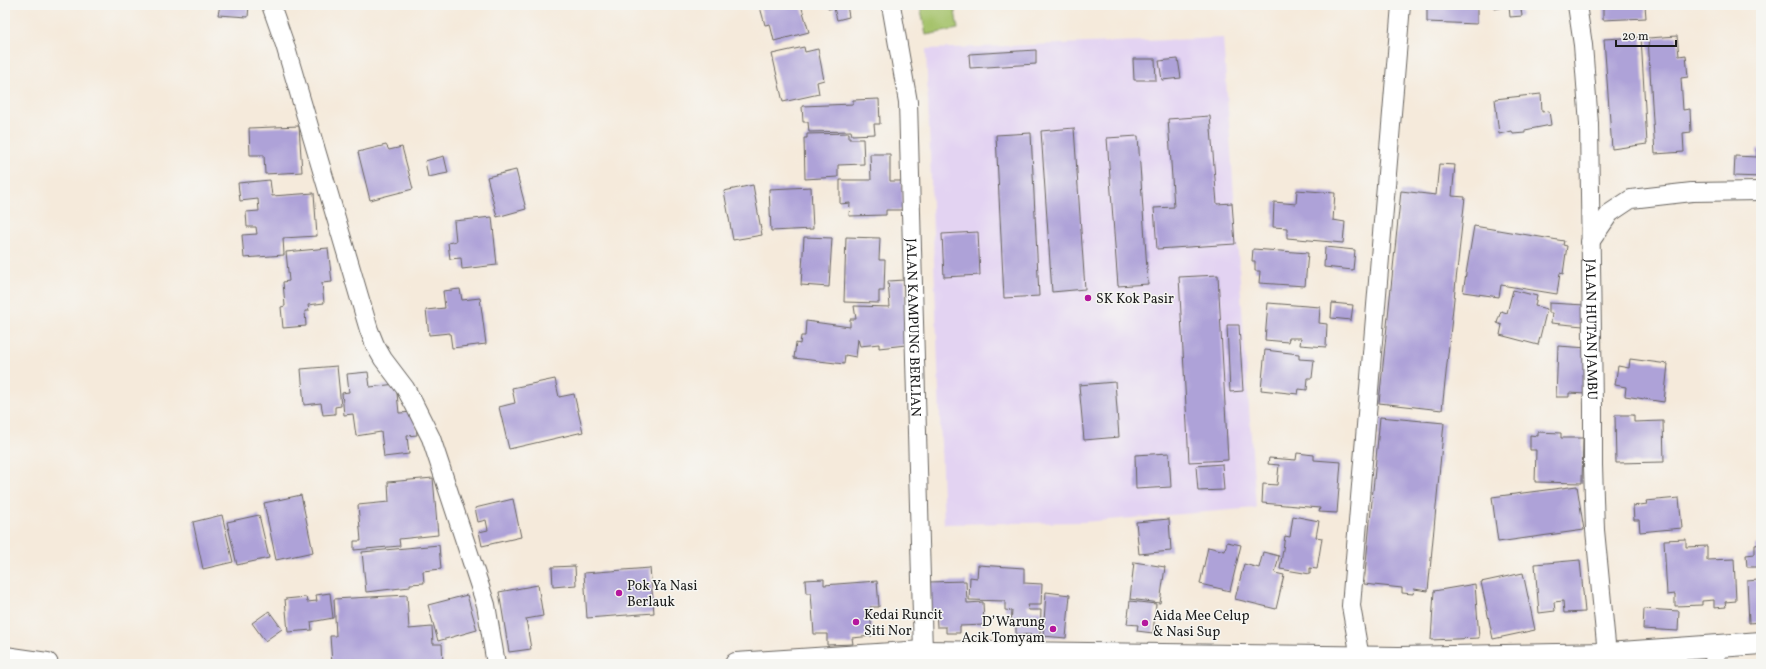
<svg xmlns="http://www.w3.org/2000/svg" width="1766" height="669" font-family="Vollkorn,serif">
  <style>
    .built { fill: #e3d3f2 }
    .green { fill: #a5c26a; stroke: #606f43 }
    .building { fill: #aea2d8 }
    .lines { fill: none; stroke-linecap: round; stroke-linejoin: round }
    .minor-casing { stroke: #68645f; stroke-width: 20 }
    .tertiary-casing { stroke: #68645f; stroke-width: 24 }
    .minor { stroke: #fff; stroke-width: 18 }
    .tertiary { stroke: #fff; stroke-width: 22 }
    .poi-dot { fill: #b5179e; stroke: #f6f6f2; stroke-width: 1.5 }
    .labels { text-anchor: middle; stroke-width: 3; stroke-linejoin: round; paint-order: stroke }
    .poi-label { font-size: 14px; fill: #1c1c1c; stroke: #f6f6f2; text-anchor: start }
    .street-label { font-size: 14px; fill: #1c1c1c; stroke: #f6f6f2 }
  </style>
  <rect width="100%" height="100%" fill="#f6f6f2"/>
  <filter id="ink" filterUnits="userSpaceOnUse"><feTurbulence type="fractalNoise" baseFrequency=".025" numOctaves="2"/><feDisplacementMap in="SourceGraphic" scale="8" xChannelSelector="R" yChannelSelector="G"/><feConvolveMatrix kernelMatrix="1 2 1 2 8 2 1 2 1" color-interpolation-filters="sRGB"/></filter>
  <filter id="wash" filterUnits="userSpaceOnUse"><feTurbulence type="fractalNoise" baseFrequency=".012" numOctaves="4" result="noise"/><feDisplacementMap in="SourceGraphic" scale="16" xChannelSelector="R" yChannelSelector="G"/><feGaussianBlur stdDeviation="0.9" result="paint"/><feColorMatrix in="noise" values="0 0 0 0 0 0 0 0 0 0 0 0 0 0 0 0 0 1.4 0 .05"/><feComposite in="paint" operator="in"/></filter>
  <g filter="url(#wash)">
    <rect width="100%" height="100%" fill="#f5eadb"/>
    <polygon class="built" points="1223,38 1256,508 1084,522 944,524 926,49"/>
    <polygon class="green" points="920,5 954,5 958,29 926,35"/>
    <g id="blocks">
      <g class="building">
        <polygon points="220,5 249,5 248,17 218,15"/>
        <polygon points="293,5 335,5 335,8 294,10"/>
        <polygon points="768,5 801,5 809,32 774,41 770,24 765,25 760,7"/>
        <polygon points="827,5 847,5 849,17 837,20 834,8 828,9"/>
        <polygon points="1477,5 1477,24 1427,22 1427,6"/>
        <polygon points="1494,5 1541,5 1541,6 1521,9 1522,16 1510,17 1509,6 1495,9"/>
        <polygon points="1603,5 1645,5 1646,18 1603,20"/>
        <polygon points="1677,36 1679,56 1686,55 1688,77 1681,78 1683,110 1690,109 1691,132 1683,133 1684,152 1655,154 1648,38"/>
        <polygon points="1641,37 1647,144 1612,149 1604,39"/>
        <polygon points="804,47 805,52 818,49 824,80 817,82 819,94 783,102 772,54"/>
        <polygon points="1036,50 1036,64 970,68 969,54"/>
        <polygon points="1133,59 1155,59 1156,80 1134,80"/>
        <polygon points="1178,59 1181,78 1162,80 1159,61"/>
        <polygon points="1541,94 1542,112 1549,111 1551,125 1525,130 1525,133 1513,134 1512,131 1499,134 1495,99"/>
        <polygon points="879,99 880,124 874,124 875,134 852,135 851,131 809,132 808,122 803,122 802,106 853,104 853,100"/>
        <polygon points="1210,116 1217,204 1232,203 1235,244 1157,249 1154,208 1174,207 1168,119"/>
        <polygon points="299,126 302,172 265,174 264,155 250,155 249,128"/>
        <polygon points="1074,128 1085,289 1052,292 1041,131"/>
        <polygon points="849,133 849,139 863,139 864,164 838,165 838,177 805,179 804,138 807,138 807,134"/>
        <polygon points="1031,133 1039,296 1004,298 996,135"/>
        <polygon points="1138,136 1148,284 1118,286 1107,138"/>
        <polygon points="386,145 389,150 402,147 413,189 370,200 358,152"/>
        <polygon points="1757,149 1761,150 1761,177 1734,176 1735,156 1757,157"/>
        <polygon points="870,154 890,154 890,181 902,181 903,210 886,210 886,215 849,216 850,203 840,204 840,180 871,180"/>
        <polygon points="444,156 448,173 428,177 425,161"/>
        <polygon points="1439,164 1455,165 1452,196 1465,197 1442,410 1379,403 1401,191 1436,195"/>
        <polygon points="516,170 526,209 497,217 487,177"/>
        <polygon points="270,180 272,196 314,193 317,236 283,238 284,255 244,258 242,235 257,234 256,227 247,227 246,212 259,211 258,199 240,201 238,183"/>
        <polygon points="753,185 762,235 733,240 724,191"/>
        <polygon points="811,187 813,229 771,231 769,189"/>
        <polygon points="1297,190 1335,193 1333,220 1345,222 1343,243 1287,238 1287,228 1273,227 1274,202 1296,204"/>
        <polygon points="492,217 497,265 462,269 461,258 450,259 448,243 456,241 454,221"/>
        <polygon points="1474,226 1564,241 1563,245 1567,246 1563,274 1560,273 1557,294 1501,285 1499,297 1463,292"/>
        <polygon points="978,232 980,275 944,277 942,234"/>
        <polygon points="804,237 832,238 829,287 801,285"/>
        <polygon points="846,237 880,238 879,260 885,260 884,291 879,291 879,303 844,302"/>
        <polygon points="1325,247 1355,250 1353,270 1324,267"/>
        <polygon points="328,248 332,282 322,283 324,303 308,305 309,311 305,311 306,326 283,328 281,307 285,306 283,282 289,281 286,252"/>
        <polygon points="1253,249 1308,253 1305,286 1259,283 1260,271 1255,271 1255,261 1252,261"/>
        <polygon points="1218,275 1228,460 1189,462 1179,277"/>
        <polygon points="905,280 906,345 879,348 879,344 860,346 858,339 856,357 845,355 844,364 794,358 796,343 800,344 801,336 805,336 806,321 850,327 850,319 856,319 854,306 890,307 888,281"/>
        <polygon points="460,289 462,300 480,298 486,344 452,348 450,333 429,335 426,310 445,308 443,291"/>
        <polygon points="1513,290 1537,296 1535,306 1547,309 1538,345 1500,335 1502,325 1497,323 1501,311 1507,313"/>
        <polygon points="1268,303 1320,307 1319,323 1327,324 1326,347 1300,345 1301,338 1289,338 1288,342 1265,340"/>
        <polygon points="1332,303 1353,305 1351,320 1331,318"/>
        <polygon points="1549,303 1585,305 1583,326 1551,323 1552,313 1549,313"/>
        <polygon points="1227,325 1239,325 1243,391 1230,392"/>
        <polygon points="1558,346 1588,348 1586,394 1569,393 1569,397 1556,397"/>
        <polygon points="1265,350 1299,354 1299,359 1314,360 1312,378 1308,378 1307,390 1299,389 1298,394 1261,390"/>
        <polygon points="1630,359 1668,364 1664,402 1625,396 1626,387 1615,385 1618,366 1629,368"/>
        <polygon points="337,366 341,406 335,407 335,414 323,415 321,403 304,405 301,369"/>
        <polygon points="368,372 370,387 396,384 399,413 415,412 417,435 407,436 409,454 384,457 381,432 356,436 353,414 344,415 342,393 349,392 347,374"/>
        <polygon points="555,379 559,397 574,394 583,432 509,449 499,407 515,403 512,388"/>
        <polygon points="1115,382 1119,437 1084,440 1079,385"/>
        <polygon points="1615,415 1634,415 1634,422 1663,421 1664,462 1616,463"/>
        <polygon points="1380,417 1444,423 1428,591 1414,589 1413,594 1402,593 1402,588 1364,584"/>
        <polygon points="1538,432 1561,433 1561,438 1583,438 1582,483 1535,482 1536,450 1530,450 1530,435 1538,436"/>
        <polygon points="1169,453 1171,487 1136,489 1135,455"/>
        <polygon points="1297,453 1314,455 1314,460 1341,462 1337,513 1319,512 1320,508 1262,503 1263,484 1277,485 1279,465 1268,464 1269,458 1296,460"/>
        <polygon points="1222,464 1224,490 1198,491 1196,466"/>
        <polygon points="433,478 438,535 399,539 400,546 354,550 354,541 361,541 358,505 389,502 388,482"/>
        <polygon points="1577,486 1584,530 1498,542 1492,497"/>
        <polygon points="301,495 313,552 276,560 264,503"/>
        <polygon points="1679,498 1682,528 1640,532 1639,520 1634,520 1633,506 1647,504 1646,501"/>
        <polygon points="513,499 521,537 482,546 479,532 488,530 486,520 478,522 475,508"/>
        <polygon points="222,515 233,562 203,569 193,522"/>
        <polygon points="259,515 269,558 237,565 227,522"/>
        <polygon points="1293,516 1319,521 1316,537 1322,538 1317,569 1310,568 1310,574 1280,569 1285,536 1290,537"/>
        <polygon points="1169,519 1171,551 1139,554 1136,522"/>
        <polygon points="1686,539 1686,547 1707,546 1707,560 1734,559 1736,601 1725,602 1726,607 1714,608 1714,600 1702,601 1702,605 1675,606 1675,594 1667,595 1664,540"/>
        <polygon points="1227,542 1241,545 1230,591 1200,584 1208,547 1225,551"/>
        <polygon points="1761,544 1761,622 1749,623 1747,581 1758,580 1757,567 1747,567 1746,555 1755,554 1755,545"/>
        <polygon points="439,545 441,569 423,571 424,583 410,584 410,587 366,592 362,552"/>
        <polygon points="1263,552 1279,556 1275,573 1284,575 1276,609 1235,599 1244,564 1259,568"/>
        <polygon points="1580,560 1585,612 1564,613 1563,601 1554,602 1555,611 1539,613 1535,564"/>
        <polygon points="1134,562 1165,567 1160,603 1130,599"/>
        <polygon points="978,565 1024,568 1024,583 1042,584 1041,605 1027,605 1029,610 1041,610 1040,635 1016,634 1016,624 1011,624 1012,611 1005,610 1005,601 969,600 970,577 977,578"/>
        <polygon points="575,566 576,585 553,587 552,567"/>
        <polygon points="650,568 654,613 587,618 584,573"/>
        <polygon points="1523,573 1535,630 1493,639 1481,582"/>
        <polygon points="824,579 824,585 877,581 879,607 870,607 872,636 852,638 853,644 827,645 827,634 814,634 811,593 806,593 805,580"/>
        <polygon points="966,581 967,603 983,602 984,625 960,626 960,633 946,633 946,627 937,627 936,610 930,610 929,582"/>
        <polygon points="1475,584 1479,638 1431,640 1434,591"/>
        <polygon points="538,585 543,616 526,619 531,649 509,652 499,592"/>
        <polygon points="1046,592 1070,595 1066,638 1043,636"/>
        <polygon points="330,593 333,618 311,622 312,630 288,632 285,599 306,597 307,602 317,601 316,595"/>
        <polygon points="407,595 409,629 432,627 433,644 442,644 443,664 332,664 330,636 336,636 334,599"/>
        <polygon points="467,595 477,630 438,641 428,605"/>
        <polygon points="1130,601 1156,604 1153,633 1137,631 1138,625 1127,624"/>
        <polygon points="1644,609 1679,611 1678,631 1643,629"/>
        <polygon points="269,611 282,629 265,641 252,623"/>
      </g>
    </g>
  </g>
  <g filter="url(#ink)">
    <use href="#blocks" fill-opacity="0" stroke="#68645f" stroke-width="1"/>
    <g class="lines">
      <defs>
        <g id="minor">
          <polyline points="271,5 285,45 369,330 375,345 383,359 405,388 414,404 431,438 486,605 496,664"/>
          <path id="s1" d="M891,5L908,102L923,652"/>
          <path id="s2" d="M1577,5L1583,45L1589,124L1593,406V465L1595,530L1607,654"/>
          <polyline points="1590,242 1610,213 1631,199 1692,192 1761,191"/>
          <polyline points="1360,658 1351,606 1401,5"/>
          <polyline points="1713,664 1719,646"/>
        </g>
        <g id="tertiary">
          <polyline points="5,658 47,664"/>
          <polyline points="736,664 923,652 1399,658 1607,654 1761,643"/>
        </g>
      </defs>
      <use href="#minor" class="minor-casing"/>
      <use href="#tertiary" class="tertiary-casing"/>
      <use href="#minor" class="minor"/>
      <use href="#tertiary" class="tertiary"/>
    </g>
  </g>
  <g class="poi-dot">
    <circle cx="1088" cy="298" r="4"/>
    <circle cx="619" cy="593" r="4"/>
    <circle cx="856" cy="622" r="4"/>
    <circle cx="1145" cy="623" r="4"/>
    <circle cx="1053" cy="629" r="4"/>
  </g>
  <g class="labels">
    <g class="poi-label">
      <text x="1096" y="303">SK Kok Pasir</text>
      <text x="627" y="590">Pok Ya Nasi<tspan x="627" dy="16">Berlauk</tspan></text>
      <text x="864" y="619">Kedai Runcit<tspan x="864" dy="16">Siti Nor</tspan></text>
      <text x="1153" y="620">Aida Mee Celup<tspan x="1153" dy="16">&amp; Nasi Sup</tspan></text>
      <text x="1045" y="626" text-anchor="end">D’Warung<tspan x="1045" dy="16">Acik Tomyam</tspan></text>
    </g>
    <g class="street-label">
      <text dy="5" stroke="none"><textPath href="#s1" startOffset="324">JALAN KAMPUNG BERLIAN</textPath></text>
      <text dy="5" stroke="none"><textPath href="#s2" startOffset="325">JALAN HUTAN JAMBU</textPath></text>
    </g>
  </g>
  <rect width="1766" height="669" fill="none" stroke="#f6f6f2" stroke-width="20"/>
  <path d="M1616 40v6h60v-6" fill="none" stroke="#1c1c1c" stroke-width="2"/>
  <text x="1622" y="40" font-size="12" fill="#1c1c1c" stroke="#f6f6f2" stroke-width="3" paint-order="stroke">20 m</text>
</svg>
